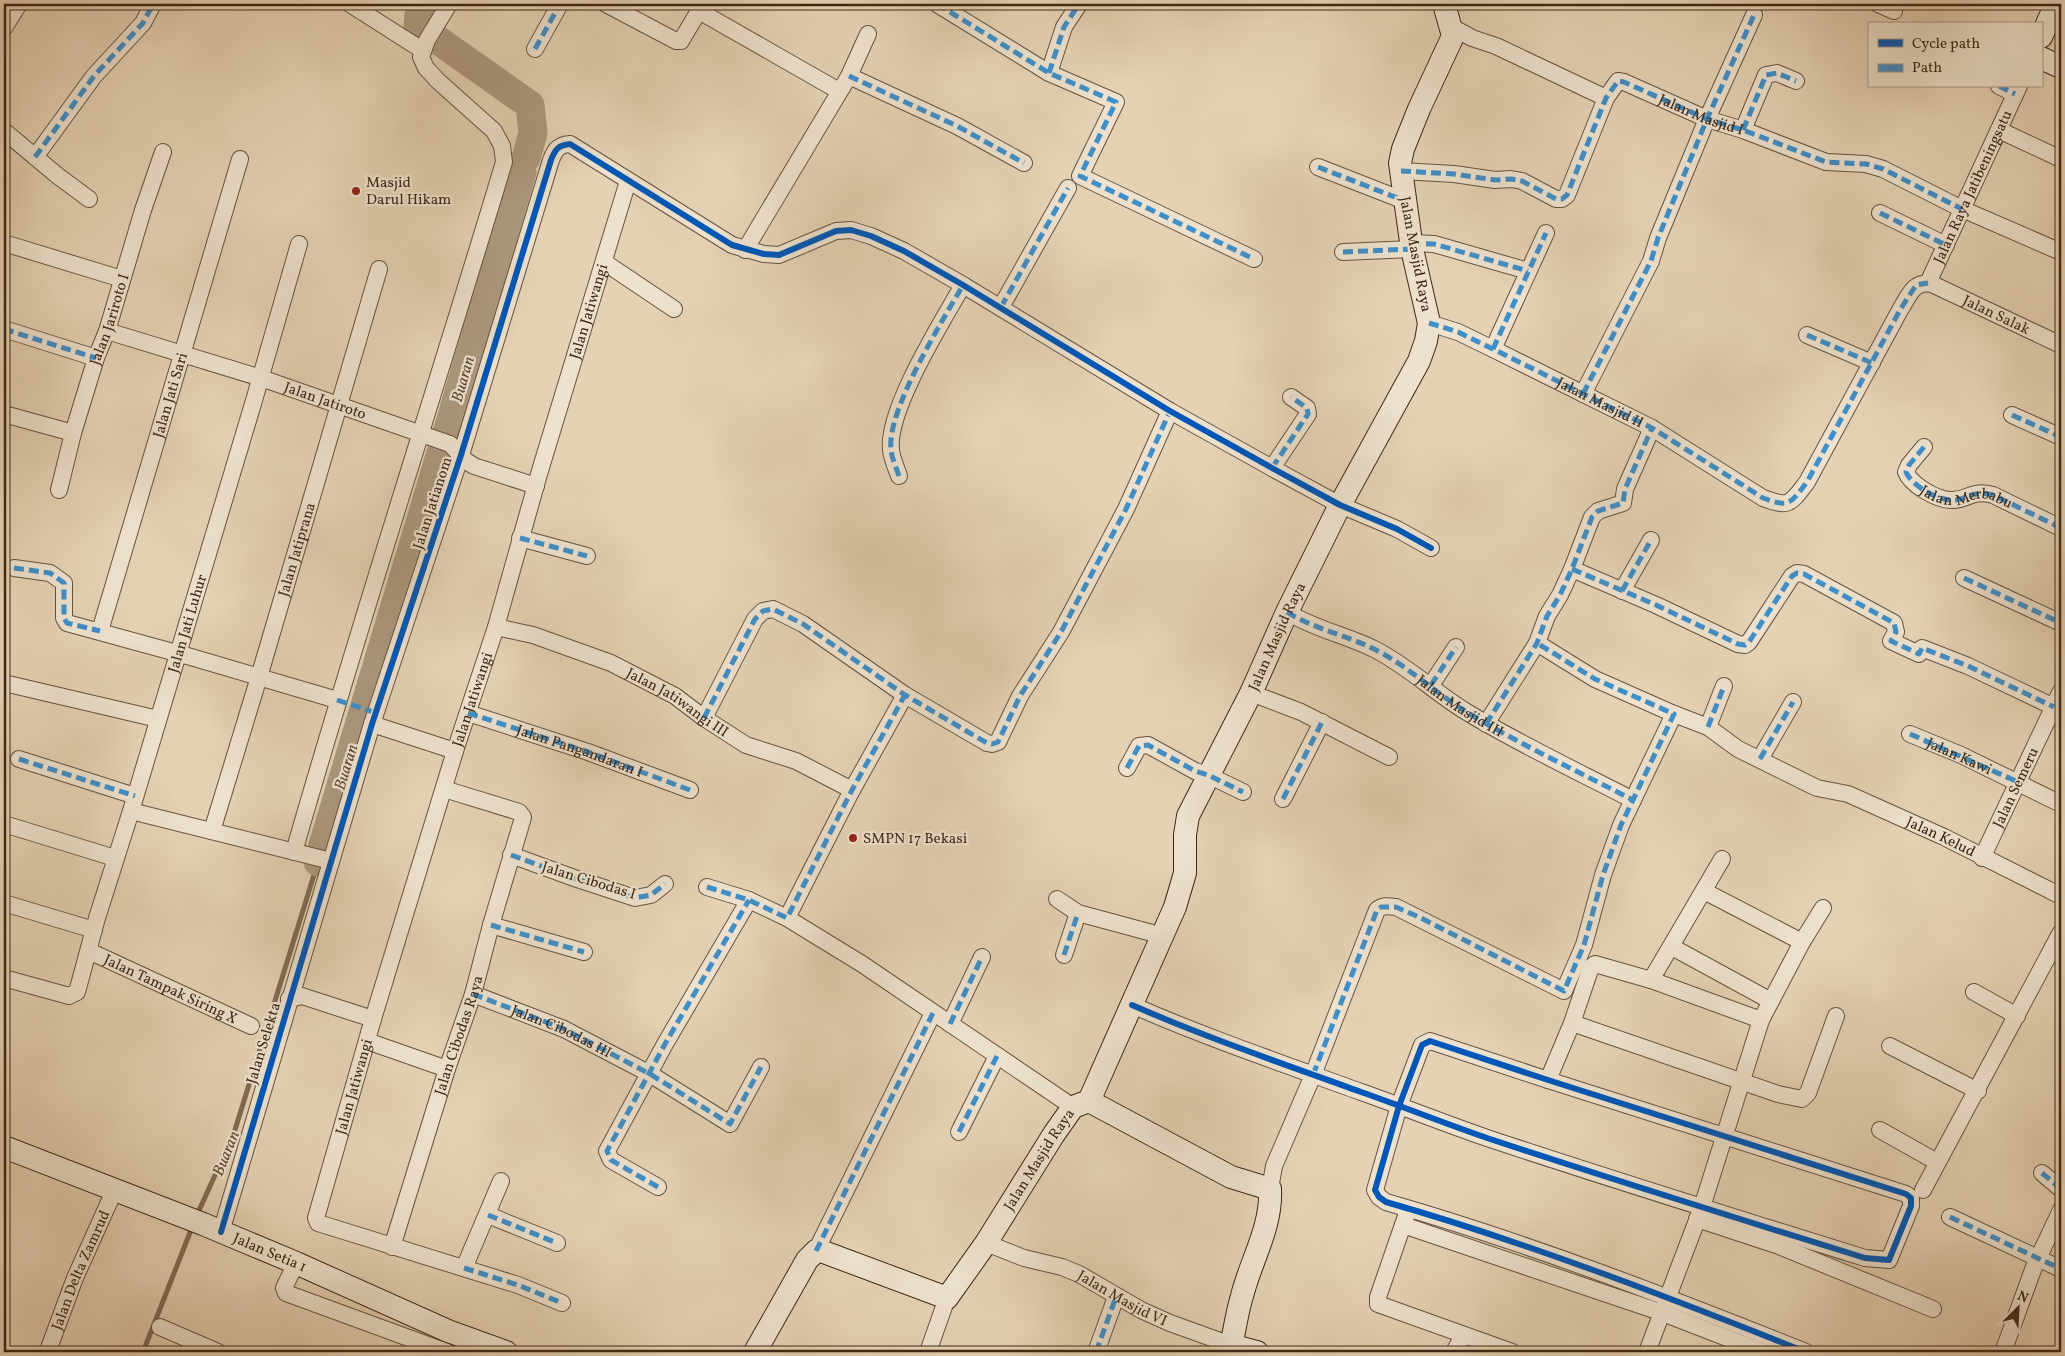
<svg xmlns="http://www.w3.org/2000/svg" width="2065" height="1356" font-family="Vollkorn,serif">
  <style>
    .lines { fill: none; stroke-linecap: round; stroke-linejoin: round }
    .stream { stroke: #806b55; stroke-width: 5 }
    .river { stroke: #ac987f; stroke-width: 29 }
    .street-casing { stroke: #68523e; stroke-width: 18 }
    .secondary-casing { stroke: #3e2817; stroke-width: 24 }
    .street { stroke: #eee2ce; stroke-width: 16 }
    .secondary { stroke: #eee2ce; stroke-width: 22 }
    .quiet { stroke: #3f8fc9; stroke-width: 5; stroke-dasharray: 10 5; stroke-linecap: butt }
    .cycleway-casing { stroke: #eee2ce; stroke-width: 9 }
    .cycleway { stroke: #0057b8; stroke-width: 6 }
    .poi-dot { fill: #8f2418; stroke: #eee2ce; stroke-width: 2 }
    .labels { text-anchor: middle; stroke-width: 4.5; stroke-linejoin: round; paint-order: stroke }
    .street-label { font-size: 15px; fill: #3e2817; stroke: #eee2ce }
    .poi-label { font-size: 15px; fill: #3e2817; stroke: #eee2ce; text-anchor: start }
    .water-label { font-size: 16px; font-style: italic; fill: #5f4a36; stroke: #eee2ce }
  </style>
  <rect width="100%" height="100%" fill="#e5d2b4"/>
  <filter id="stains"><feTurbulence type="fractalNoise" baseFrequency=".004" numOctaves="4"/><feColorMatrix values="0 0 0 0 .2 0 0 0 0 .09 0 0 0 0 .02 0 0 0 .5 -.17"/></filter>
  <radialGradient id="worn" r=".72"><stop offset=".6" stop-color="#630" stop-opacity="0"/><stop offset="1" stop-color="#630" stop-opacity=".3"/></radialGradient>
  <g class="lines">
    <g class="stream">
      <polyline points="197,1215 234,1133 318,862"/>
      <polyline points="143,1352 193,1225"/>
    </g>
    <g class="river">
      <polyline points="426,4 419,14 418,26 530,105 533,133 526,158"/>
      <polyline points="318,862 452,416 522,172"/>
    </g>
    <defs>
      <g id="street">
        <polyline points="350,4 422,50"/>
        <polyline points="606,4 676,41 681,41 703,4"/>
        <polyline points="937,4 1049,73 1116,102 1080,176 1254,259"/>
        <polyline points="1878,4 1894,11"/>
        <polyline points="699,11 839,91"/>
        <polyline points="1452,27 1472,38 1496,46 1606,98"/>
        <polyline points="4,28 19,4"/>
        <polyline points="535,49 560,4"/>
        <polyline points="1049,73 1064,27 1079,4"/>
        <polyline points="849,76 957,126 1024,163"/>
        <polyline points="1999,86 2015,94"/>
        <polyline points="1743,130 1766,75 1777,73 1796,81"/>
        <polyline points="1999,130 2061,159"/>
        <polyline points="4,131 58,176 89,199"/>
        <polyline points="35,157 94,76 143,23 153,4"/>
        <polyline points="1318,167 1405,201"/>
        <polyline points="1401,171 1454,174 1495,180 1511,179 1522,181 1556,199 1562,199 1567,195 1606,98 1618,81 1624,82 1707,119 1743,130 1826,162 1866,164 1883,169 1962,209 2061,252"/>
        <polyline points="1880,213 1946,245"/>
        <polyline points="4,243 122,279"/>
        <polyline points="1411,243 1434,244 1528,271"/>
        <polyline points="745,250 849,76 868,34"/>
        <polyline points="1343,252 1412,249"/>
        <polyline points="604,262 674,309"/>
        <path id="s1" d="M1928,283L2019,86"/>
        <polyline points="1001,307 1068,188"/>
        <path id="s2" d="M1429,323L1458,332L1493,349L1652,428L1763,498C1790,508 1790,504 1807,482L1900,310C1909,296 1913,280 1932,284L2061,345"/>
        <polyline points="4,329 96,358"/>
        <path id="s3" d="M107,331L261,378L450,444L466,461L474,466L536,486"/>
        <polyline points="1807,335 1872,363"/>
        <polyline points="1493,349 1546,233"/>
        <polyline points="1583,394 1651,261 1658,238 1707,119 1754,15"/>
        <polyline points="4,414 73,433"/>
        <polyline points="2012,415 2061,437"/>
        <path id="s4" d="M1924,447L1909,465L1906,472C1911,485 1937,500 1951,500C1968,501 1970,489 1993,495L2061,528"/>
        <polyline points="1272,468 1308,414 1307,408 1291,397"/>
        <path d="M899,476C896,467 892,459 891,450C886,411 943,320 963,285"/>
        <path id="s5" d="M59,490L73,433L96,358L107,331L143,210L163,152"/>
        <polyline points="520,538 587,556"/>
        <polyline points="14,568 50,573 64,583 64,618 67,623 191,657 337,700"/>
        <polyline points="1572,569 1656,605 1738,644 1745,645 1749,642 1792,576 1797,573 1804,574 1894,623 1896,632 1891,641 1919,654 1922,648 1968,666 2054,707"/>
        <polyline points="1964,578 2061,623"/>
        <polyline points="1622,591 1651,540"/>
        <path id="s6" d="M1287,612C1314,629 1346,635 1374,649C1408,666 1434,692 1465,711C1519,744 1577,771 1633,800"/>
        <path id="s7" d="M496,627L533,635L611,663L675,696L704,718L746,745L796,761L852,790"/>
        <path id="s8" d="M100,631L240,159"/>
        <path id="s9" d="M1537,643L1595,679L1674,714L1708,727L1738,749L1817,788L1848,794L1944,837L2061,896"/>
        <polyline points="4,683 158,719"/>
        <polyline points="1431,685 1456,647"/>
        <polyline points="1251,693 1301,712 1389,757"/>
        <path id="s10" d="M468,713L588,752L690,790"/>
        <polyline points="704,718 755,619 763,611 773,609 803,624 905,695 987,743 992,744 998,742 1020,696 1061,632 1126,509 1170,411"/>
        <polyline points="372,724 455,751"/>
        <polyline points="1486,724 1537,643 1547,616 1560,595 1572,569 1592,517 1598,511 1623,503 1625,489 1652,428"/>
        <polyline points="1708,727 1724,686"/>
        <polyline points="1910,734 1961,755 2061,804"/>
        <polyline points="19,759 135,796"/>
        <polyline points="1760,759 1793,702"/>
        <polyline points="1127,768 1139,746 1148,745 1195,771 1208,775 1243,792"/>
        <polyline points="1283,799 1322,722"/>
        <polyline points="131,811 331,861"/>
        <polyline points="4,824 115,858"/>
        <path id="s11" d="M212,831L259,677L379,269"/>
        <path d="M294,852C360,621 435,392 504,162L502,146L494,131L438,81L426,68L421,57L427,40L449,4"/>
        <polyline points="511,855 577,879 635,898 651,895 665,884"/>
        <path id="s12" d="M1982,858L2061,691"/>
        <polyline points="707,887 749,900 787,918 862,964 1073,1107"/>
        <polyline points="1704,891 1802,942"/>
        <polyline points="1057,899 1078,913 1163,936"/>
        <polyline points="4,903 94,930"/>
        <polyline points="787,918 852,790 905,695"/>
        <polyline points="491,925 584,952"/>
        <polyline points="1672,947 1771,1001"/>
        <path id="s13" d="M89,951L251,1026"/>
        <polyline points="1064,955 1078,913"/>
        <path id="s14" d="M4,978L69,996L77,992L97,918L131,811L255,397L299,244"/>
        <polyline points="1651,980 1722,859"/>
        <polyline points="1974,992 2017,1016"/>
        <polyline points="473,994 564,1029 650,1074 730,1124 761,1067"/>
        <polyline points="289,999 302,996 373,1019"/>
        <path d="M1132,1005C1207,1038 1284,1064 1361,1092C1404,1107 1446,1124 1490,1139C1614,1180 1739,1219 1865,1258L1889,1260L1911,1206V1198L1906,1194L1548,1080L1430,1041L1422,1045L1399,1106L1375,1190L1379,1197L1386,1202C1529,1243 1668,1297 1806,1352"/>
        <polyline points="1572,1023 1778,1094 1802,1099 1808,1093 1836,1016"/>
        <polyline points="950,1024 982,957"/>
        <polyline points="367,1041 447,1069"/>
        <polyline points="1890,1046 1978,1091"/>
        <polyline points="1548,1080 1572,1023 1591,967 1595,964 1651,980 1761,1020"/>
        <polyline points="1880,1130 1937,1162"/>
        <polyline points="959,1132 997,1056"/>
        <polyline points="2042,1173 2061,1189"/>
        <polyline points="658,1187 611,1160 607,1151 665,1044 749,900"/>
        <path d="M1270,1189L1274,1166L1313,1075L1377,910C1383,905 1388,906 1396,907L1564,991L1584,945L1603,875L1621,825L1674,714"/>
        <polyline points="1923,1190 2061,932"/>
        <polyline points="488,1215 557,1243"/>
        <polyline points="1406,1216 1378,1297 1378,1304 1512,1352"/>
        <polyline points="1950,1217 2061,1269"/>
        <polyline points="1697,1219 1779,1246 1933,1309"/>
        <polyline points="1403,1225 1663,1313 1763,1352"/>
        <path d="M221,1232L372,724L461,455L551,160C555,150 558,145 570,144L732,245L764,254L779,255L836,231L851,230L871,236L904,251L963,285L1170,411L1272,468L1340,505L1397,529L1431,548"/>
        <path id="s15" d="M986,1243L1024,1258L1062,1267L1079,1274L1141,1310L1170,1323L1231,1345"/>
        <path id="s16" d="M392,1247L447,1069L473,994L491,925L522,821L523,817L519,812L444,789"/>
        <polyline points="816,1251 933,1013"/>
        <polyline points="296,1263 284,1288 286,1293 447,1352"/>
        <polyline points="464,1268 501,1181"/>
        <path id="s17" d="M562,1303L518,1285L318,1223L316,1218L373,1019L455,751L496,627L539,474L628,181"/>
        <polyline points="160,1327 218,1352"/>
        <path id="s18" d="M49,1352V1348L75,1278L115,1189"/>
        <polyline points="928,1352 947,1298"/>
        <polyline points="1096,1352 1116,1297"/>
        <polyline points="1454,1352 1463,1336"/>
        <polyline points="1647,1352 1702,1207 1761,1020 1802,942 1823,908"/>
        <polyline points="2003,1352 2034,1267 2061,1210"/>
      </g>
      <g id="secondary">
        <polyline points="2041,37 2056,4"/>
        <polyline points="2041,58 2061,67"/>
        <path d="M1089,1101L1231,1177L1270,1189C1272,1227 1251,1260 1242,1296C1237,1312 1235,1329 1231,1345L1257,1352"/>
        <path id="s19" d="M4,1147L203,1224L296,1263L448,1331L506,1352"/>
        <path id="s20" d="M755,1352L807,1260L816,1251H821L947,1298L986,1243L1054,1134L1073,1107L1089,1101L1175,907L1185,873V835L1188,816L1251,693L1287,612L1340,505L1419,361L1426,341L1429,323L1412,249L1400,163L1403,149L1419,109L1453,36L1444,4"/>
      </g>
    </defs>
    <use href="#street" class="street-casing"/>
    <use href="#secondary" class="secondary-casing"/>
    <use href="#street" class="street"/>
    <use href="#secondary" class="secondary"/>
    <g class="quiet">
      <polyline points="937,4 1049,73 1116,102 1080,176 1254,259"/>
      <polyline points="535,49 560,4"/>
      <polyline points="1049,73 1064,27 1079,4"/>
      <polyline points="849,76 957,126 1024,163"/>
      <polyline points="1999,86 2015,94"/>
      <polyline points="1743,130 1766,75 1777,73 1796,81"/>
      <polyline points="35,157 94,76 143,23 153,4"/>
      <polyline points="1318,167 1405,201"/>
      <path id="s21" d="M1401,171L1454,174L1495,180L1511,179L1522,181L1556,199H1562L1567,195L1606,98L1618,81L1624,82L1707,119L1743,130L1826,162L1866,164L1883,169L1962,209"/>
      <polyline points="1880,213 1946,245"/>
      <polyline points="1411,243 1434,244 1528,271"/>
      <polyline points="1343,252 1412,249"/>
      <polyline points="1001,307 1068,188"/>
      <path id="s22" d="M1429,323L1458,332L1493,349L1652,428L1763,498C1790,508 1790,504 1807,482L1900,310L1916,285L1928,283"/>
      <polyline points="4,329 96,358"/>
      <polyline points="1807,335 1872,363"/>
      <polyline points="1493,349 1546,233"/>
      <polyline points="1583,394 1651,261 1658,238 1707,119 1754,15"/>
      <polyline points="2012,415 2061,437"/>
      <path d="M1924,447L1909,465L1906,472C1911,485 1937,500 1951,500C1968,501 1970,489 1993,495L2061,528"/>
      <polyline points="1272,468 1308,414 1307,408 1291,397"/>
      <path d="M899,476C896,467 892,459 891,450C886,411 943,320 963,285"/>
      <polyline points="520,538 587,556"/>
      <polyline points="14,568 50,573 64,583 64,618 67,623 100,631"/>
      <polyline points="1572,569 1656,605 1738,644 1745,645 1749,642 1792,576 1797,573 1804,574 1894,623 1896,632 1891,641 1919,654 1922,648 1968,666 2054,707"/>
      <polyline points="1964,578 2061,623"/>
      <polyline points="1622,591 1651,540"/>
      <path d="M1287,612C1314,629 1346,635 1374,649C1408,666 1434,692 1465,711C1519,744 1577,771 1633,800"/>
      <polyline points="1431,685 1456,647"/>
      <polyline points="337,700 376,713"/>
      <polyline points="468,713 588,752 690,790"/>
      <polyline points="704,718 755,619 763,611 773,609 803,624 905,695 987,743 992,744 998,742 1020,696 1061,632 1126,509 1170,411"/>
      <polyline points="1486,724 1537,643 1547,616 1560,595 1572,569 1592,517 1598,511 1623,503 1625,489 1652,428"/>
      <polyline points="1708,727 1724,686"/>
      <path id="s23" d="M1910,734L2018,782"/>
      <polyline points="19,759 135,796"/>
      <polyline points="1760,759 1793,702"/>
      <polyline points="1127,768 1139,746 1148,745 1195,771 1208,775 1243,792"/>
      <polyline points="1283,799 1322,722"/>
      <polyline points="511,855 577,879 635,898 651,895 665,884"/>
      <polyline points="707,887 749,900 787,918 852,790 905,695"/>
      <polyline points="491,925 584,952"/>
      <polyline points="1064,955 1078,913"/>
      <polyline points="4,990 7,979"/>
      <path id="s24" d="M473,994L564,1029L650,1074L730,1124L761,1067"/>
      <polyline points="950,1024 982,957"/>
      <polyline points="1313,1075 1377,910 1381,907 1396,907 1419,917 1564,991 1584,945 1603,875 1621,825 1674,714 1595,679 1537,643"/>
      <polyline points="959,1132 997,1056"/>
      <polyline points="2042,1173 2061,1189"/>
      <polyline points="658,1187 611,1160 607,1151 665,1044 749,900"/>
      <polyline points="488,1215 557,1243"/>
      <polyline points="1950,1217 2061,1269"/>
      <polyline points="816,1251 933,1013"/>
      <polyline points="464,1268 518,1285 562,1303"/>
      <polyline points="2003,1351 2006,1352"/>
      <polyline points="1096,1352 1116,1297"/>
    </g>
    <defs>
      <g id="cycleway">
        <path d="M1132,1005C1207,1038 1284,1064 1361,1092C1404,1107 1446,1124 1490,1139C1614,1180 1739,1219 1865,1258L1889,1260L1911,1206V1198L1906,1194L1548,1080L1430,1041L1422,1045L1399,1106L1375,1190L1379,1197L1386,1202C1529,1243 1668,1297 1806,1352"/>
        <path d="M221,1232L372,724L461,455L551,160C555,150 558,145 570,144L732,245L764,254L779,255L836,231L851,230L871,236L904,251L963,285L1170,411L1272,468L1340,505L1397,529L1431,548"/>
      </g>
    </defs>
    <use href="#cycleway" class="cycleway-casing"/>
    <use href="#cycleway" class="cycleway"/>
  </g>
  <g class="poi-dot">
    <circle cx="356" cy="191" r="5"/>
    <circle cx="853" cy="838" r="5"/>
  </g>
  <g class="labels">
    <g class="street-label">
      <text dy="5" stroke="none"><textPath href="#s21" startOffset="388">Jalan Masjid I</textPath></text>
      <text dy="5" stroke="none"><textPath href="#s1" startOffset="106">Jalan Raya Jatibeningsatu</textPath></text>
      <text transform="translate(1416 254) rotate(79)" y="5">Jalan Masjid Raya</text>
      <text dy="5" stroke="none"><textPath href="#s17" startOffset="1209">Jalan Jatiwangi</textPath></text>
      <text dy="5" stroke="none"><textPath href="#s2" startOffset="744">Jalan Salak</textPath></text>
      <text dy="5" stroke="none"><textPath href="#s5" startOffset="178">Jalan Jariroto I</textPath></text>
      <text dy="5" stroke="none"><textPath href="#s8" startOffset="246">Jalan Jati Sari</textPath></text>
      <text dy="5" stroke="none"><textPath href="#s3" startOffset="229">Jalan Jatiroto</textPath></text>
      <text dy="5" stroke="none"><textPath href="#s22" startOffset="189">Jalan Masjid II</textPath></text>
      <text dy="5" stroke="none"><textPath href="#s4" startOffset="102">Jalan Merbabu</textPath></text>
      <text transform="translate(432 503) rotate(-72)" y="5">Jalan Jatianom</text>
      <text dy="5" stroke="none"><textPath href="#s11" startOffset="294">Jalan Jatiprana</textPath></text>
      <text dy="5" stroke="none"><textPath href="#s14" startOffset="461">Jalan Jati Luhur</textPath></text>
      <text dy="5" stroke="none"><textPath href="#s20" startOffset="1009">Jalan Masjid Raya</textPath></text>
      <text dy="5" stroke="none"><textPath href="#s17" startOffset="804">Jalan Jatiwangi</textPath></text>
      <text dy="5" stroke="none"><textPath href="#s7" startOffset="198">Jalan Jatiwangi III</textPath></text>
      <text dy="5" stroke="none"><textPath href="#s6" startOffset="198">Jalan Masjid III</textPath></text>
      <text dy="5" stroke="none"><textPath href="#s10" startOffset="118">Jalan Pangandaran I</textPath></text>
      <text dy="5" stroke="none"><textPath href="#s23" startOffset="54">Jalan Kawi</textPath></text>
      <text dy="5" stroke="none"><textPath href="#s12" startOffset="78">Jalan Semeru</textPath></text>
      <text dy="5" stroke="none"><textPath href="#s9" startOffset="450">Jalan Kelud</textPath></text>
      <text transform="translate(589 880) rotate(17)" y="5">Jalan Cibodas I</text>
      <text dy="5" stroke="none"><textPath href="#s13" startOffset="90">Jalan Tampak Siring X</textPath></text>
      <text dy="5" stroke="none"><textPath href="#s24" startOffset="96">Jalan Cibodas III</textPath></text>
      <text dy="5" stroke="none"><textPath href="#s16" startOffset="222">Jalan Cibodas Raya</textPath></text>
      <text transform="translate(263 1043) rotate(-73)" y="5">Jalan Selekta</text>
      <text dy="5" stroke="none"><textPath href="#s17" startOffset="399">Jalan Jatiwangi</textPath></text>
      <text dy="5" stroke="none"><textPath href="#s20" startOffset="424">Jalan Masjid Raya</textPath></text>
      <text dy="5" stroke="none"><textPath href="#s19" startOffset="286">Jalan Setia 1</textPath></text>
      <text dy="5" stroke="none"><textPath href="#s18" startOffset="88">Jalan Delta Zamrud</textPath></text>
      <text dy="5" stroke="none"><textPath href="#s15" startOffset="148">Jalan Masjid VI</textPath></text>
    </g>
    <g class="poi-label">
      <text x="366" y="187">Masjid<tspan x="366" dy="17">Darul Hikam</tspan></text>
      <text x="863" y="843">SMPN 17 Bekasi</text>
    </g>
    <g class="water-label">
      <text transform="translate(462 379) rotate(-74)" y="6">Buaran</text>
      <text transform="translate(345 767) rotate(-73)" y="6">Buaran</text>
      <text transform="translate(225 1153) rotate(-68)" y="6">Buaran</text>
    </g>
  </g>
  <rect width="2065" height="1356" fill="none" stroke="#e5d2b4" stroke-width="20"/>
  <rect x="5" y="5" width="2055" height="1346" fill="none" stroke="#3e2817" stroke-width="2.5"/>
  <rect x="10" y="10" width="2045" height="1336" fill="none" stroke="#3e2817"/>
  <rect x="1868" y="22" width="175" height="65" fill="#eee2ce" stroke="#a89885"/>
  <rect x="1878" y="39" width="25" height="8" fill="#0057b8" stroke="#a89885"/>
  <text x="1912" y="48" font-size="15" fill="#3e2817">Cycle path</text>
  <rect x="1878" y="64" width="25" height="8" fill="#3f8fc9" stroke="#a89885"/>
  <text x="1912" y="72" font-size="15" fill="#3e2817">Path</text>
  <g transform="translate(2018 1308) rotate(24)" stroke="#eee2ce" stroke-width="4" paint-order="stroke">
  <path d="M0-4L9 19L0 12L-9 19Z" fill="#3e2817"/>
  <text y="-8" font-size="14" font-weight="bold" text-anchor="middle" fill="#3e2817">N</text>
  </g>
  <rect width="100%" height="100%" filter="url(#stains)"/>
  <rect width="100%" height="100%" fill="url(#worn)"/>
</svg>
